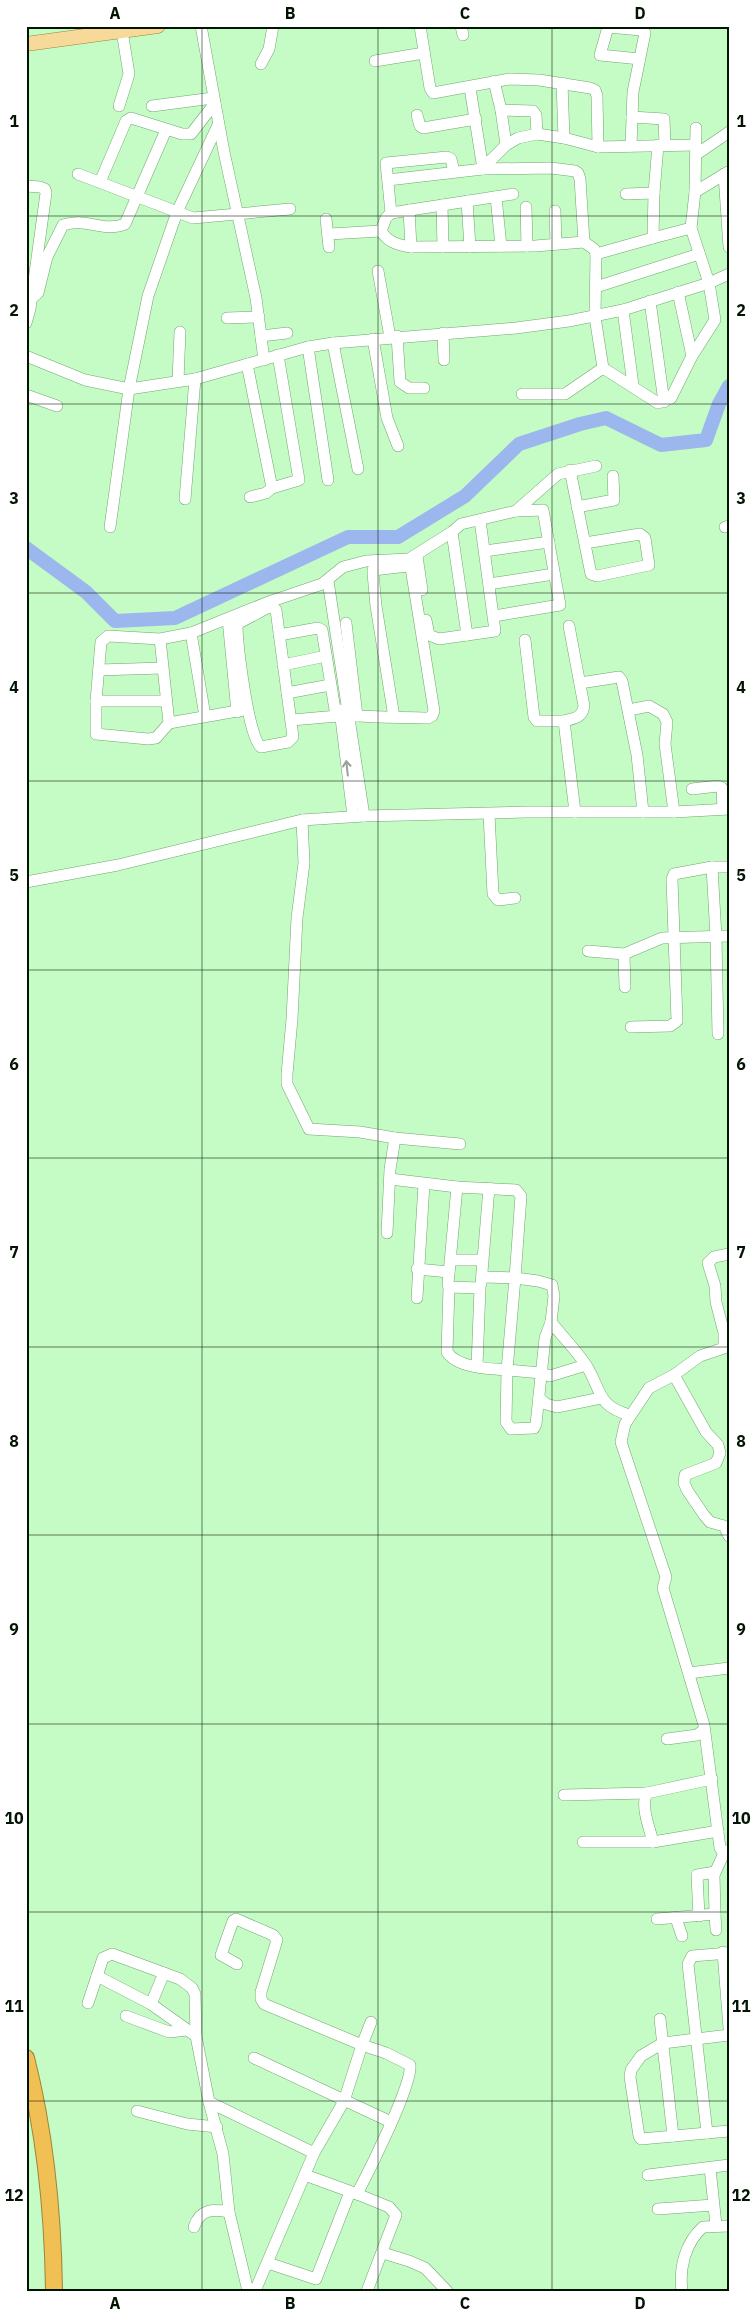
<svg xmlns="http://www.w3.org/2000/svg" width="755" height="2317" font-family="'IBM Plex Sans',sans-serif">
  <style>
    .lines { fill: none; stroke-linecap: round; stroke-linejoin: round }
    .river { stroke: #9cb7ee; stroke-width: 14 }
    .minor-casing { stroke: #73a572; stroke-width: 12 }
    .major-casing { stroke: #9e8438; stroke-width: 15 }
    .highway-casing { stroke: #9e8438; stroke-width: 18 }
    .minor { stroke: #fff; stroke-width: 11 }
    .major { stroke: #f7d999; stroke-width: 14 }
    .highway { stroke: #f1c055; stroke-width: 16 }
    .oneway { stroke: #9aa19a }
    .grid { fill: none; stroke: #031403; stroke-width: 1; stroke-opacity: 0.55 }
    .neatline { fill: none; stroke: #031403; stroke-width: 2 }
    .grid-label { font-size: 16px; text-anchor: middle; font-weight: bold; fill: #031403 }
  </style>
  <rect width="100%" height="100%" fill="#c5fbc4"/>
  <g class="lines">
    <polyline class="river" points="26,548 86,592 115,621 175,618 348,537 398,537 465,496 519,444 580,424 606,418 661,445 706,440 719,404 729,386"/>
    <defs>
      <g id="minor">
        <polyline points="201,26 224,152 256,298 264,360"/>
        <polyline points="420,26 430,88 433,93 510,79 539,80 590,88 595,90 597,96 598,147"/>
        <polyline points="461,26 463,35"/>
        <polyline points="375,61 424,53"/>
        <polyline points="261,64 269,49 273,26"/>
        <polyline points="494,81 501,110 533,111 536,115 537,134 564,138 598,147 696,145"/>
        <polyline points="562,83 564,138"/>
        <polyline points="470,88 483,169"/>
        <polyline points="119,106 129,74 122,31"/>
        <polyline points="152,106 213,98"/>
        <polyline points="417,115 420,126 423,128 476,119"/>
        <polyline points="632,117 664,119 665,145"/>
        <polyline points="506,145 518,138 537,134"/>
        <polyline points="631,146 633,92 645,33 641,30 608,27 600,55 640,59"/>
        <polyline points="697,154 729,132"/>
        <polyline points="483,165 491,160 506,145 501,110"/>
        <polyline points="78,174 193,218 290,209"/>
        <polyline points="724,174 729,247"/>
        <polyline points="388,180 483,169 551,168 575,171 578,173 580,179 584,242"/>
        <polyline points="100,182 126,121 131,118 182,134 191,134 215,103"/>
        <polyline points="26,186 40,187 45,189 46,193 30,309 26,323"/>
        <polyline points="695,192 728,172"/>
        <path d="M513,194L391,213L386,218L381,231C388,242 397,245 411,247L535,246L584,242L594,249L596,254L653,238L654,193L658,145"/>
        <polyline points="626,194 654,193"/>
        <polyline points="496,197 501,246"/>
        <polyline points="467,201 470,247"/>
        <polyline points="442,205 443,247"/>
        <polyline points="526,207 527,246"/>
        <polyline points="409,210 411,247"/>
        <polyline points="555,211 556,244"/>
        <polyline points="391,213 386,163 447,157 451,159 454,172"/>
        <polyline points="326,219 329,247"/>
        <polyline points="329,234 381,231"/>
        <polyline points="653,238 691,228"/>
        <polyline points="378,271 390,337"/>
        <polyline points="596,287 699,254"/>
        <polyline points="678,292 692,356"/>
        <path d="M32,298L38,293L47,257L63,225C86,217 104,233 125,224L166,130"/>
        <polyline points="650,301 664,402"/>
        <polyline points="623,310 633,385"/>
        <polyline points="227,318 259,317"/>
        <polyline points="443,333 444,360"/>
        <polyline points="261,336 287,333"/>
        <polyline points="397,336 400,382 409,388 424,388"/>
        <polyline points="373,339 387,418 398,446"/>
        <polyline points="333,343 358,469"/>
        <polyline points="308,347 328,480"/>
        <polyline points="26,356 85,380 129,389 195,379 308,347 333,343 516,328 569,321 623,310 709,283 729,274"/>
        <polyline points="247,364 272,488 266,493 250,497"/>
        <polyline points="603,368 658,403 671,398 692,356 715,320 709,283 691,228 695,192 696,128"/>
        <polyline points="178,381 180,332"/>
        <polyline points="522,394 565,394 603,368 595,317 596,254"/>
        <polyline points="26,395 57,406"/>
        <polyline points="570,470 591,574 597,576 649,565 645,538 640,534 585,543"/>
        <polyline points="272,488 299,480 278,355"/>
        <polyline points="185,499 195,379"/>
        <polyline points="577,507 614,500 613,476"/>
        <polyline points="516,511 558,474 596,466"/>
        <polyline points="110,527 129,389 148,296 177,212 218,125"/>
        <polyline points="725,527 729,526"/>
        <polyline points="452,532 467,635"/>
        <polyline points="485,551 549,542"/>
        <polyline points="417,556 422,590"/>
        <polyline points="328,581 364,816"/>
        <polyline points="489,584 554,574"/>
        <path d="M273,607L276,610L293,737L288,742L261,747C248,738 237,642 237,624L267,608Z"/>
        <polyline points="228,619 237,712"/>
        <polyline points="426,620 429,635 439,639 495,631 480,520"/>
        <polyline points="346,623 357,716"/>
        <path d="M569,626L584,706C582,718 575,718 564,721L575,812"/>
        <polyline points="191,633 205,716"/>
        <polyline points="279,635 318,628 322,630 336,716"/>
        <polyline points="160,639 169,723 156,738 148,739 96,734 96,701 101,642 108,636 160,639 191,633 266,603 322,584 343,567 366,561 409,559 452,532 461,524 516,511 543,510 560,605 494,616"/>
        <polyline points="525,640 534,717 537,721 564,721"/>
        <polyline points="283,665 326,656"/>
        <polyline points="99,670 162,668"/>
        <polyline points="580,683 619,677 622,681 637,755 643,812"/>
        <polyline points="287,693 330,685"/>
        <polyline points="96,701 166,701"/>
        <polyline points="340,710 353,816"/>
        <polyline points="629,710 649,706 663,714 667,722 665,744 674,812"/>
        <path d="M292,720L349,715C375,718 402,717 428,718L432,716L434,711L411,568L408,566L373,570V573L376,606L394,717"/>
        <polyline points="169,723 243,710"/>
        <polyline points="692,789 718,786 722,788 723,809"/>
        <polyline points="489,814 493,894 498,900 515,898"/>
        <polyline points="302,820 304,863 297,918 292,1019 287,1074 287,1084 309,1129 360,1132 395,1138 460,1144"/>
        <polyline points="712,867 716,937 718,1034"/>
        <polyline points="26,882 118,865 302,820 364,816 526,812 674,812 729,809"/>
        <polyline points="588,951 624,954 662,938 729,936"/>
        <polyline points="624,954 625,987"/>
        <polyline points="631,1027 670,1026 677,1021 672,879 674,874 712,867 729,867"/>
        <path d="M390,1179L457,1187L516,1190L521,1196L515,1278L538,1281L552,1285L554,1296L551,1322C562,1336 576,1350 586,1365C602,1390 596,1406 630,1415"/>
        <polyline points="457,1187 448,1284 449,1287 480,1288 477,1366"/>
        <polyline points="387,1233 390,1169 395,1138"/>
        <polyline points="729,1254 714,1257 708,1263 715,1286 716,1302 724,1333 724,1348 700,1356 674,1375 649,1388 625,1424 621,1442 666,1577 663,1588 704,1725 720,1848 722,1851 729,1851"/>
        <polyline points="451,1260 482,1260"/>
        <polyline points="417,1269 449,1272"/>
        <polyline points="483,1277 515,1278 507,1370 541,1373 550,1376 586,1365"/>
        <polyline points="481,1284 489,1188"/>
        <path d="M449,1287L447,1352C457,1368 490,1369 507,1370L506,1422L511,1429L534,1428L536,1424L545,1338L551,1322"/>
        <polyline points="417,1298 424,1184"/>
        <polyline points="674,1375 706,1432 718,1445 720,1453 716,1463 685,1475 684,1483 687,1490 704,1515 710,1522 724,1526 729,1536"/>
        <polyline points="539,1398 546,1404 557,1407 601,1398"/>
        <polyline points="689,1673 729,1668"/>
        <polyline points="667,1739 697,1735 704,1730"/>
        <polyline points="564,1795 647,1793"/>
        <polyline points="583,1842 653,1842 718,1831"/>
        <path d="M653,1842C650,1829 640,1806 647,1793L712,1779"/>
        <polyline points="715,1914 716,1930"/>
        <polyline points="699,1916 697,1875 715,1872"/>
        <polyline points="676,1918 682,1936"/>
        <polyline points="657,1919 715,1914 714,1875 725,1851"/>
        <polyline points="723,1952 729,2028"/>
        <polyline points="237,1964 221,1955 233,1921 236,1919 273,1935 277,1940 261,1992 261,1999 264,2004 362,2045 344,2101 314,2153 255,2291"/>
        <polyline points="97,1976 151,2004 196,2036"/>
        <polyline points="88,2003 103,1958 112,1954 180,1979 192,1988 195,1994 196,2036 209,2102 223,2154 229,2212 248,2291"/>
        <polyline points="151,2004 164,1973"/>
        <polyline points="126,2016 169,2032 187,2030"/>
        <polyline points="660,2019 673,2136"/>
        <polyline points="729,2035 663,2043 641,2056 631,2070 630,2077 639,2136 641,2139 729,2131"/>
        <polyline points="254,2058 391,2122"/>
        <polyline points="209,2102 314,2153"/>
        <polyline points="137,2111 187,2124 217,2127"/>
        <polyline points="707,2133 688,1964 692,1956 729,1953"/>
        <polyline points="710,2168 716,2225"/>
        <path d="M305,2175L357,2194C368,2173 413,2084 410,2065L386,2053L362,2045L371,2022"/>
        <polyline points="648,2175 729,2165"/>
        <polyline points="357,2194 389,2207 396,2215 367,2291"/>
        <polyline points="658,2209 713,2205"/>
        <path d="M194,2227C200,2209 212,2209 229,2212"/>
        <polyline points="383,2253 409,2261 425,2268 447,2291"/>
        <polyline points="268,2263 316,2279 350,2192"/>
        <path d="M682,2291C679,2268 685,2243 703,2227L729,2226"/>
      </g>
      <polyline id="major" points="26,44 158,26"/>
      <path id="highway" d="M26,2058C45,2133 53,2213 54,2291"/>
    </defs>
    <use href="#minor" class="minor-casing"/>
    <use href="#major" class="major-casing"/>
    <use href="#highway" class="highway-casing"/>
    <use href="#minor" class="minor"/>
    <use href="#major" class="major"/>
    <use href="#highway" class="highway"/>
  </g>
  <defs><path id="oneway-shaft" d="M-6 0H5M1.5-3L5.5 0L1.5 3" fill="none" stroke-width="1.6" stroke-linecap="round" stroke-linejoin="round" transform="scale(1.25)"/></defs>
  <use class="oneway" href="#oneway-shaft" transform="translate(347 768) rotate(-96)"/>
  <path class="grid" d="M202,26V2291M378,26V2291M552,26V2291M26,216H729M26,404H729M26,593H729M26,781H729M26,970H729M26,1158H729M26,1347H729M26,1535H729M26,1724H729M26,1912H729M26,2101H729"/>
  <rect width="755" height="2317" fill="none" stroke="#ffffff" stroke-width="55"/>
  <rect x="28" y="28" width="700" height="2262" class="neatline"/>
  <g class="grid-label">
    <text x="115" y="19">A</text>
    <text x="290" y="19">B</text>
    <text x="465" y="19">C</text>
    <text x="640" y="19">D</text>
    <text x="14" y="127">1</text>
    <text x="741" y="127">1</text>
    <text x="14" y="316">2</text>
    <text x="741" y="316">2</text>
    <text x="14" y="504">3</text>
    <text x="741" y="504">3</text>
    <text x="14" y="693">4</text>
    <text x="741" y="693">4</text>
    <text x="14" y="881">5</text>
    <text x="741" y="881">5</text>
    <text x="14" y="1070">6</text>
    <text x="741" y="1070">6</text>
    <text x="14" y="1258">7</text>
    <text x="741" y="1258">7</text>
    <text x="14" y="1447">8</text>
    <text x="741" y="1447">8</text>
    <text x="14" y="1635">9</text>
    <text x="741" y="1635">9</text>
    <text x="14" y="1824">10</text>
    <text x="741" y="1824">10</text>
    <text x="14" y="2012">11</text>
    <text x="741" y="2012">11</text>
    <text x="14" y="2201">12</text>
    <text x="741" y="2201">12</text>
    <text x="115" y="2309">A</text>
    <text x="290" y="2309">B</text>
    <text x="465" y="2309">C</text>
    <text x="640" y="2309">D</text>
  </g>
</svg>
